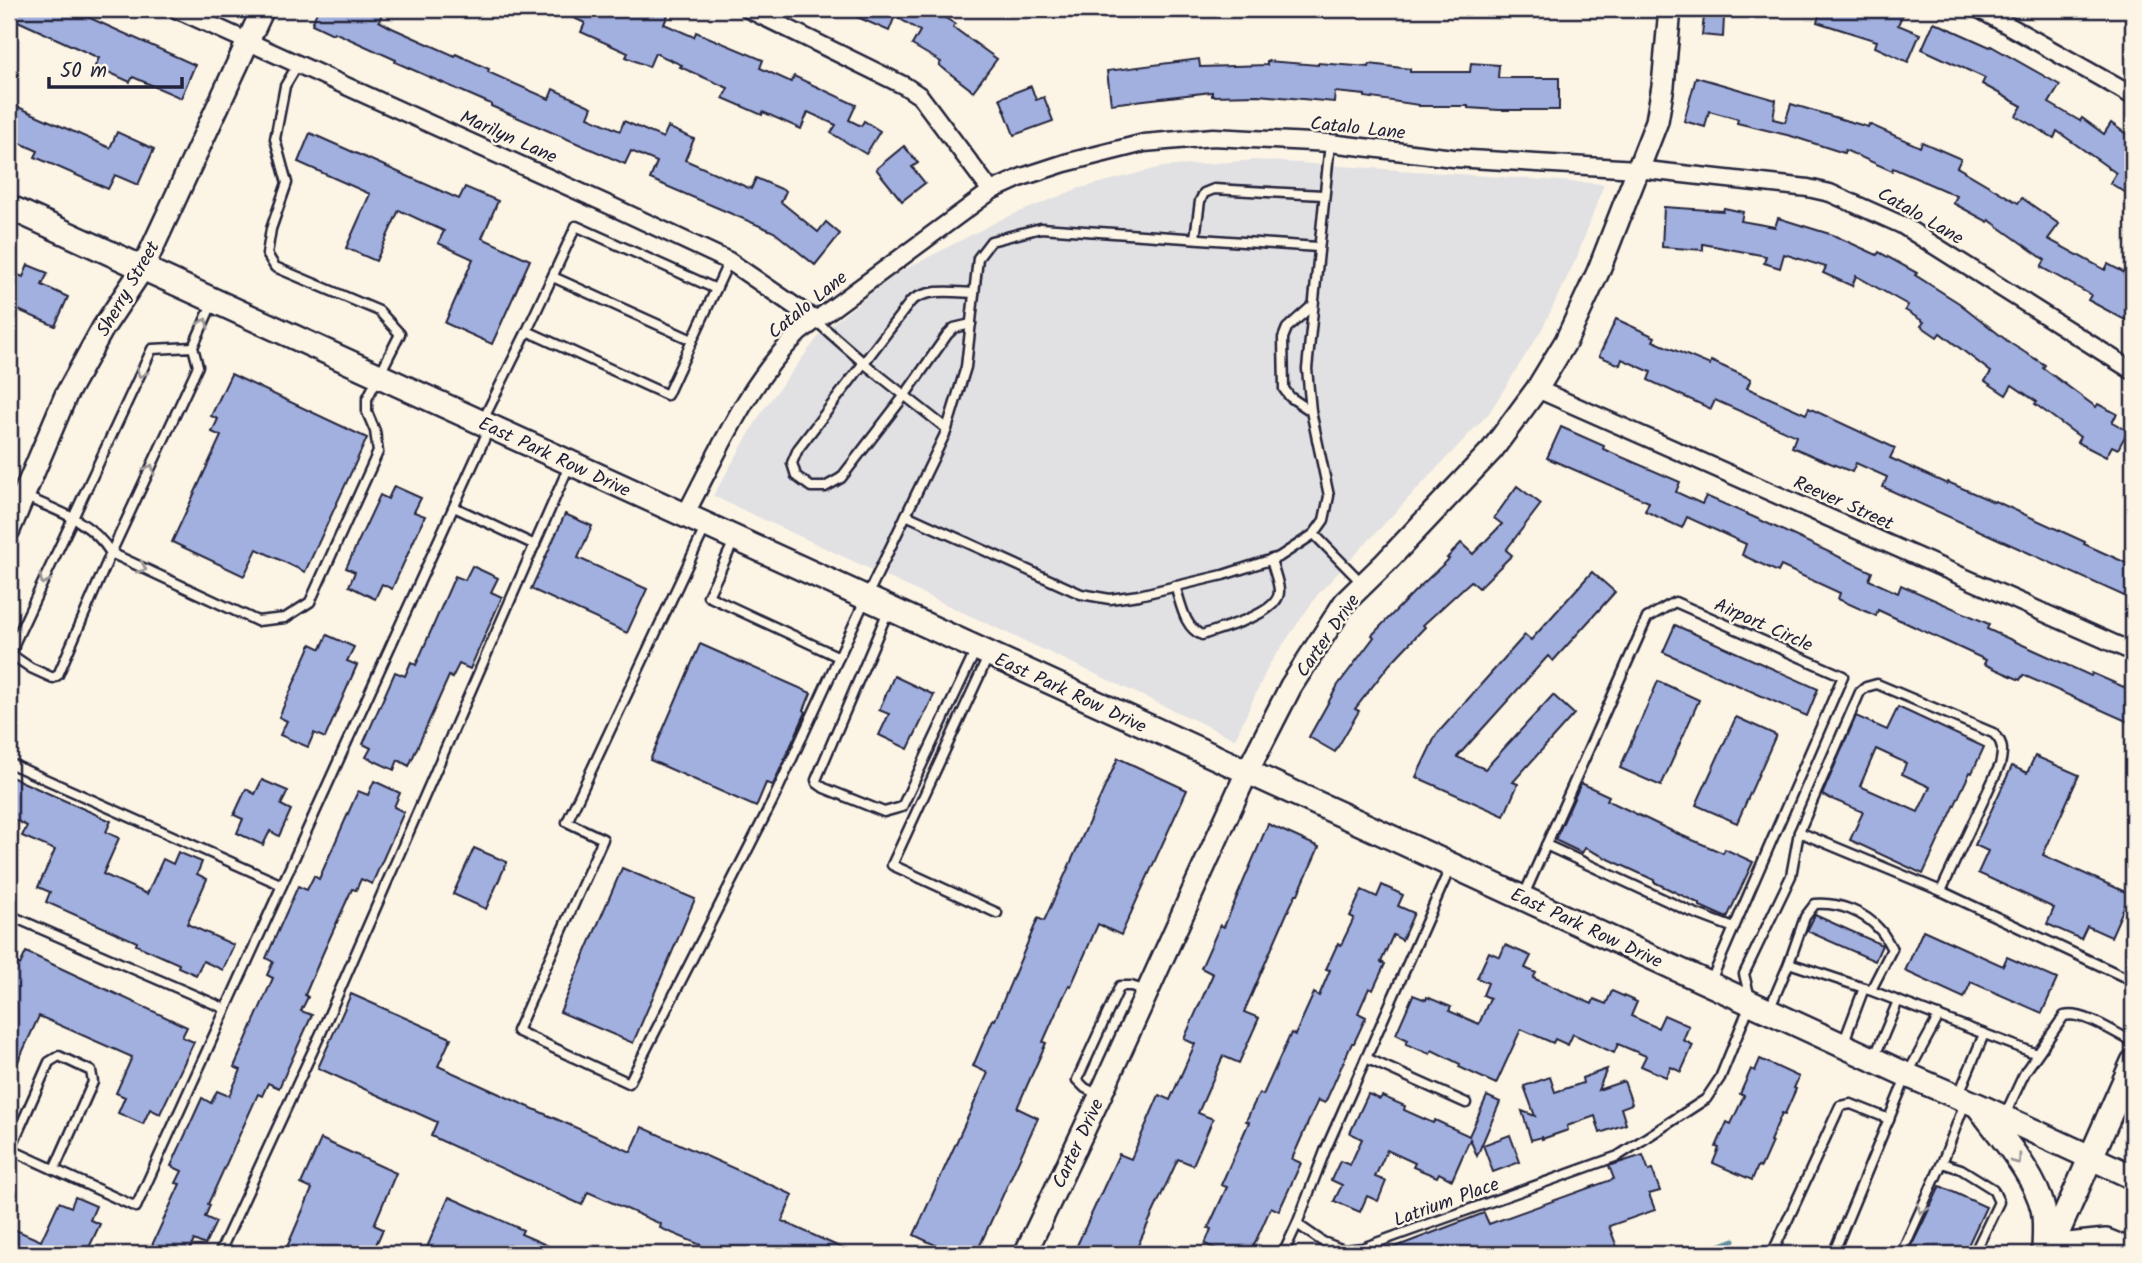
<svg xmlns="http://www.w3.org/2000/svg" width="2142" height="1263" font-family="Kalam,sans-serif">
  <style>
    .built { fill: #e1e0e3 }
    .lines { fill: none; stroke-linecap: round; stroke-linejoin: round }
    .stream { stroke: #5f8fa1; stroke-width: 5 }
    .building { fill: #a2b0df; stroke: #22223b; stroke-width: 2; fill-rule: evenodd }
    .service-casing { stroke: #22223b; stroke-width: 13 }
    .minor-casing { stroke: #22223b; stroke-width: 21 }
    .tertiary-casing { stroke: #22223b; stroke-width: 26 }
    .secondary-casing { stroke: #22223b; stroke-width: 28 }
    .service { stroke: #fcf5e5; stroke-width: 8 }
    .minor { stroke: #fcf5e5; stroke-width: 16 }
    .tertiary { stroke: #fcf5e5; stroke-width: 21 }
    .secondary { stroke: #fcf5e5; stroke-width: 23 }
    .oneway { stroke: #9a9698 }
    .labels { text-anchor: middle; stroke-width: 5; stroke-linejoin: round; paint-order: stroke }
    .street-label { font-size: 19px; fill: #22223b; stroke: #fcf5e5 }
  </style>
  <rect width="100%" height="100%" fill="#fcf5e5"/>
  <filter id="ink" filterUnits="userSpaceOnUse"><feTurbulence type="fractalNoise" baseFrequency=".0143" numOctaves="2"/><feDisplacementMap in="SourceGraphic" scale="14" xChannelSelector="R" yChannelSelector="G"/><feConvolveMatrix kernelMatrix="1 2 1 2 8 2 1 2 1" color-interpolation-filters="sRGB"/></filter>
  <g filter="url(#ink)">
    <polygon class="built" points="1256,160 1604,184 1577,257 1542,329 1489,413 1318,594 1269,665 1235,739 713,496 763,410 822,332 896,274 1000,220 1077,189 1162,167"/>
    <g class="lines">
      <polyline class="stream" points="1696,1254 1734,1240"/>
    </g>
    <g class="building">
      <polygon points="9,9 70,9 195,65 181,98 133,77 130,82 95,66 99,58 9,17"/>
      <polygon points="318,9 384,9 379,21 392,28 455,56 456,54 489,69 488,72 549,99 553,89 592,107 588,117 620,131 624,121 663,138 668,127 694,139 685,160 751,189 756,178 786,191 781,202 818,232 826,222 840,234 815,265 774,232 650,179 657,162 631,151 625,164 491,106 491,104 395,62 396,60 334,32 333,34 312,24"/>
      <polygon points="554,9 654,9 668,15 664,24 694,37 696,32 763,60 760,68 791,82 794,76 856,105 849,120 861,126 864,121 880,131 866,154 831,133 836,125 808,112 801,129 763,112 762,115 723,98 728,88 680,67 682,65 655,53 649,67 626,57 628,53 581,32 585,23"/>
      <polygon points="839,9 931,9 955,24 953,27 997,59 973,91 939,65 941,62 912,45 920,31 895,16 889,31"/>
      <polygon points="1821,9 1905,9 1898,25 1920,34 1908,62 1875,47 1877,41 1817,22"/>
      <polygon points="1704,16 1724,17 1723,37 1702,35"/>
      <polygon points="1934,22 1990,47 1991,46 2060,85 2049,103 2080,121 2082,118 2104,134 2111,123 2133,139 2133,197 2110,183 2116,173 2057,131 2054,138 2016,116 2022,106 1982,84 1985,78 1922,49"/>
      <polygon points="1199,59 1200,67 1267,65 1267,61 1318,65 1318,63 1369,67 1370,64 1410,69 1410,72 1470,72 1471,63 1499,65 1498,78 1559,78 1559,110 1499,110 1468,108 1468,106 1419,106 1419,105 1365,97 1365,95 1335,92 1334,102 1258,95 1212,96 1212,92 1111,104 1107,71"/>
      <polygon points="1696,77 1776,100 1773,119 1785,122 1791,104 1868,127 1869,124 1920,147 1922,142 1961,159 1957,167 2018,203 2022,198 2059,224 2048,239 2105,270 2108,264 2133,277 2133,304 2125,320 2088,300 2091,295 2041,267 2045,260 1989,220 1988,222 1953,203 1957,196 1893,168 1892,171 1845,150 1844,153 1791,136 1737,123 1738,119 1709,111 1705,127 1684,121"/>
      <polygon points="1031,86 1036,100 1044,97 1053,121 1014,135 1000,98"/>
      <polygon points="9,103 110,148 117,132 154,149 138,185 115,175 108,189 35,157 38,151 9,138"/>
      <polygon points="310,133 459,199 465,187 498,201 482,238 530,260 492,344 445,323 473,259 438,243 444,231 399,210 376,261 346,248 370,194 298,162"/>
      <polygon points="904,146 918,163 912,167 925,183 902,201 876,169"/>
      <polygon points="1664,207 1723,211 1724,208 1743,212 1741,221 1775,227 1778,218 1833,235 1877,255 1879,252 1917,273 1915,275 1959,303 2010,343 2045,365 2043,368 2096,407 2098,404 2117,414 2112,422 2128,431 2118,449 2112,446 2106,457 2077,442 2080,437 2035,404 2037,402 2012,385 2006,395 1985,381 1991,372 1940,333 1937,337 1921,326 1924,322 1905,310 1908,305 1856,276 1852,286 1823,273 1826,267 1784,254 1780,268 1764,263 1766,256 1703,244 1703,250 1662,247"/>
      <polygon points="28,265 48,273 42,285 68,297 55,326 9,306 9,271 23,277"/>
      <polygon points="1616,319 1655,337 1653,341 1710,365 1711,361 1751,379 1747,388 1806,414 1809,408 1895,448 1890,458 1947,484 1948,482 1994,502 1995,501 2085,542 2084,544 2133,566 2133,600 1883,487 1887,477 1856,463 1852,472 1813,456 1792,447 1796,436 1715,400 1711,409 1648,380 1651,372 1622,359 1620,365 1599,356"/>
      <polygon points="231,374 367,438 305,572 257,549 244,576 172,542 221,436 212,432 218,419 211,416"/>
      <polygon points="1561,427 1604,446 1603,449 1680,482 1676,492 1702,504 1706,496 1758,519 1872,572 1869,580 1898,593 1901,585 1989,624 1987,629 2034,650 2091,676 2092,673 2133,691 2133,724 2023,675 2020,680 1984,664 1986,660 1878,610 1876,616 1838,599 1840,593 1781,566 1778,572 1742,555 1746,544 1687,517 1682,528 1645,511 1649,502 1547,458"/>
      <polygon points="394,486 421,498 414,512 425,516 392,589 382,584 375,599 349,586 355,572 346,568 380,495 388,499"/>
      <polygon points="1517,486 1541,504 1506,550 1512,555 1479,588 1471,581 1423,625 1425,627 1390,664 1355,709 1359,711 1335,752 1309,737 1338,685 1374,637 1372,635 1413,593 1449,559 1447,558 1461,543 1473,554 1502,524 1494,518"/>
      <polygon points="565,514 592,526 578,558 647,589 627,633 531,589"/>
      <polygon points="472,566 498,578 491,592 502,597 470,669 459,664 452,678 449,676 409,766 398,760 394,770 366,757 371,748 363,744 395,672 405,676 411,662 416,665 455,576 465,580"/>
      <polygon points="1592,572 1615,592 1553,661 1548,656 1457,757 1485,769 1553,695 1574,714 1513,782 1518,784 1504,816 1416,777 1436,735 1525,635 1531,640"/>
      <polygon points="1675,625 1818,689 1807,716 1663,652"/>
      <polygon points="327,635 354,647 347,661 357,665 325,738 314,733 308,747 280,735 287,721 279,717 311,644 321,649"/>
      <polygon points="700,644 811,693 804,710 806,712 773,785 766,783 756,807 650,760"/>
      <polygon points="894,676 934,695 908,749 879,735 889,714 879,710"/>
      <polygon points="1658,681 1699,700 1661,786 1620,768"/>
      <path d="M1898,707L1984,747L1972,773L1970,772L1923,874L1850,840L1863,812L1822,795L1856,716L1887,730ZM1876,749L1906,763L1902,774L1930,787L1918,812L1860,786Z"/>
      <polygon points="1736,717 1776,735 1737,823 1696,805"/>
      <polygon points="2035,756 2079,775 2043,855 2130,894 2111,937 2087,926 2081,939 2047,924 2054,908 1978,873 1988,851 1975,845 2012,766 2027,773"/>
      <polygon points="1118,758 1187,790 1121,935 1098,924 1071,986 1069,985 1059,1006 1043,1042 1046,1043 1017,1108 1038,1118 976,1254 954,1254 914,1235 988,1073 973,1066 993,1019 995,1020 1038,918 1044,921"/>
      <polygon points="9,776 111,821 106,832 119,838 103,874 147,894 163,859 173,864 178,852 202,862 197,874 207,879 187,924 234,945 223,970 203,961 196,975 178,967 179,964 136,945 137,942 46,902 50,892 38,887 55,850 22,836 27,826 9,817"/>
      <polygon points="262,780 288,791 281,805 291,810 279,836 270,831 263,845 237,833 243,819 234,815 246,789 255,794"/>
      <polygon points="374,781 400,793 394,807 404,812 372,884 361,879 356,890 352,889 323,953 305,995 308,997 301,1011 312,1015 279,1088 268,1083 262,1096 258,1094 208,1204 210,1205 205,1217 216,1222 205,1245 194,1240 188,1254 148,1254 180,1184 176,1183 182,1171 171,1166 202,1098 211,1103 217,1091 229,1096 241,1070 234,1067 273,978 267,975 273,962 266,958 298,886 307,890 314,876 319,879 358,791 368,795"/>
      <polygon points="1581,783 1609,796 1607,800 1676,833 1723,853 1725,849 1753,862 1727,918 1700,906 1700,904 1654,882 1654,880 1585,848 1582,853 1555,840"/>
      <polygon points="1268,824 1319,847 1298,894 1296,894 1287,913 1244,1012 1259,1018 1239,1063 1223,1056 1198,1113 1213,1119 1193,1165 1178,1159 1134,1254 1073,1254 1119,1154 1131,1159 1159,1095 1170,1100 1195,1044 1184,1039 1213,974 1201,968 1220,925 1224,927"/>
      <polygon points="474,848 507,862 486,909 453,894"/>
      <polygon points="622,868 695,899 633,1043 560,1012"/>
      <polygon points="1382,885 1403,895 1398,906 1414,913 1402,940 1393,935 1381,962 1385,964 1373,990 1369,988 1358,1013 1366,1017 1354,1043 1352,1043 1325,1103 1318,1100 1292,1159 1301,1163 1279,1211 1271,1207 1250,1254 1215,1254 1218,1250 1205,1244 1211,1229 1208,1228 1227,1187 1221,1185 1249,1122 1246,1121 1259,1093 1263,1095 1291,1033 1295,1035 1314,993 1319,996 1330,970 1326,969 1338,943 1341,945 1354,918 1350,916 1362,890 1377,897"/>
      <polygon points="1815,915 1882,945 1875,961 1807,931"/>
      <polygon points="1923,930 2003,966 2007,957 2057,979 2042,1013 1971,982 1964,998 1905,971"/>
      <polygon points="1505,945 1531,956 1525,968 1536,973 1533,978 1592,1004 1594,999 1606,1004 1612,991 1637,1002 1631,1016 1658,1028 1664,1015 1689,1026 1683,1040 1693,1045 1681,1072 1671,1067 1666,1077 1641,1066 1646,1056 1618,1044 1614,1053 1573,1034 1568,1045 1555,1039 1553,1043 1521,1029 1496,1084 1459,1067 1460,1064 1432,1050 1430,1054 1406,1044 1408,1040 1396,1034 1413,995 1426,1000 1427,997 1451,1007 1449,1011 1479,1024 1490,998 1483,995 1488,983 1477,978 1489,952 1500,957"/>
      <polygon points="26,952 187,1027 182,1037 194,1042 160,1114 150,1109 143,1124 118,1113 125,1097 116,1093 132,1057 39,1016 9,1081 9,960 20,965"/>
      <polygon points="351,994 451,1038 438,1066 504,1096 631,1152 642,1127 793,1195 782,1221 855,1254 722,1254 660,1228 661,1224 588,1192 582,1205 431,1136 437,1122 318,1068"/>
      <polygon points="1760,1059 1799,1077 1794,1088 1796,1089 1785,1114 1782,1113 1770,1141 1772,1142 1761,1167 1758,1166 1752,1180 1713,1163 1719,1148 1716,1147 1727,1122 1731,1124 1744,1096 1740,1094 1751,1069 1755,1071"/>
      <polygon points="1607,1069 1598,1090 1624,1081 1632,1104 1621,1108 1626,1124 1600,1133 1595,1116 1567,1126 1568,1130 1542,1139 1542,1137 1531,1140 1522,1111 1535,1116 1524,1086 1550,1077 1555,1092 1583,1083 1582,1078"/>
      <polygon points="1368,1094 1380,1099 1382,1096 1405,1106 1404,1110 1433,1123 1435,1120 1469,1136 1487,1096 1500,1102 1477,1156 1470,1139 1452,1180 1439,1173 1437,1177 1413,1167 1415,1163 1387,1150 1375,1177 1386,1181 1378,1201 1367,1196 1360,1212 1334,1201 1342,1185 1331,1180 1340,1161 1350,1165 1362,1139 1350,1133"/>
      <polygon points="1510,1135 1520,1162 1493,1172 1483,1145"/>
      <polygon points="321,1139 396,1173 374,1225 383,1229 372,1254 284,1254 312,1189 301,1184"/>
      <polygon points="1643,1155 1649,1171 1652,1169 1660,1191 1649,1194 1655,1210 1609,1226 1617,1247 1597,1254 1377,1254 1484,1213 1489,1224 1614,1179 1609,1166"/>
      <polygon points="1940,1186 1986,1207 1964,1254 1908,1254"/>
      <polygon points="75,1197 96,1206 90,1220 100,1224 86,1254 9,1254 9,1227 41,1241 59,1202 71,1207"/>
      <polygon points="449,1197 523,1230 521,1234 567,1254 424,1254"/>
    </g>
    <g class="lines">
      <defs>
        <g id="service">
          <polyline points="1330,143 1307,369 1311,411 1329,496 1324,520 1314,534 1361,582"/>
          <polyline points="1195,238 1200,201 1204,193 1214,189 1323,195"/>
          <polyline points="553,277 692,340"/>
          <polyline points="815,320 865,364 947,429"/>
          <path d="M971,324L954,328L947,335L905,395L841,478L825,487H811L796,476L792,463L798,449L911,301C929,288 953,292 974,293"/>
          <polyline points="527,331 576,226 716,289"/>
          <polyline points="193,347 152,349 15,642 12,655 31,668 53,678 58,675 111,553 198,366 193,347 212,304"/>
          <polyline points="1311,411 1290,397 1284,389 1283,338 1287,328 1313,305"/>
          <polyline points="483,420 527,331 667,395 729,261"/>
          <path d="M24,496C59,512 89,519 111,553L257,621L285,618L310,602L378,452L375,431L367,412V399L400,334L379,311L275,267L267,254L271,229L287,183L275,139L285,86L298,64"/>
          <polyline points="454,507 535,545"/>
          <polyline points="906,515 1081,594 1110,599 1139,595 1223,575 1279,557 1314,534"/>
          <polyline points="705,528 567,822 603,839 517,1031 629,1083 774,798 866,598 946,432 966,367 978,258 991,241 1041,228 1318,247"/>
          <polyline points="735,539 708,596 839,657"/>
          <path d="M1175,586C1181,603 1184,628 1202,635C1221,628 1280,614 1279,591C1279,582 1273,569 1271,559"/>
          <polyline points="888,611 816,780 817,783 824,788 884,812 902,807 976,650"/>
          <polyline points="988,657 892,865 997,913"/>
          <polyline points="9,763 282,885"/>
          <polyline points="1799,832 1941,891 2133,981"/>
          <polyline points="1546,845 1689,911 1734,928"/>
          <path d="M1450,868L1325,1151L1297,1224L1323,1242L1344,1250L1362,1248L1618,1156L1706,1099L1720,1078L1751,1002L1744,974L1791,876L1799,832L1860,692L1866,687L1877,684L1993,733C2004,742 2003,752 2000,765L1941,891"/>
          <polyline points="1524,895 1647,618 1675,602 1843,676 1710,983"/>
          <polyline points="9,915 226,1009"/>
          <path d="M1789,963L1805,917L1815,904C1838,902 1865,912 1880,930C1885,935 1888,943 1892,949L1871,990"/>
          <polyline points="1769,1010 1789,963 1864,988 2037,1054"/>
          <polyline points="1843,1044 1864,988"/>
          <polyline points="1875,1056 1898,1001"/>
          <polyline points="1366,1058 1466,1103"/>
          <polyline points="1099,1095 1085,1088 1077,1080 1120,986 1131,986 1146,991"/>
          <polyline points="1958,1096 1984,1034"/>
          <path d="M2004,1117L2025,1072L2064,1016C2084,1011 2115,1033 2133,1042"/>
          <polyline points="9,1149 136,1207 489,429"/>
          <polyline points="10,1150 49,1062 59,1056 91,1071 93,1082 54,1170"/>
          <polyline points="1942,1163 1961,1169 1993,1189 1999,1202 1974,1254"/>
          <polyline points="219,1254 321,1033 569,466"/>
          <polyline points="1283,1254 1297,1224"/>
          <polyline points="1772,1254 1840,1106 1851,1104 1889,1119"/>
          <polyline points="1833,1254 1907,1075 1939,1016"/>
          <polyline points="1901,1254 1942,1163 1965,1103"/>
        </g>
        <g id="minor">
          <polyline points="176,9 609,205 729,261 815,320"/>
          <polyline points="748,9 905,86 920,96 991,191"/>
          <polyline points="1979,9 2133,96"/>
          <polyline points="1537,389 2133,652"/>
          <path d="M685,515C719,451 747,383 800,332L991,191L1022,177L1065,163L1144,143L1213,137L1330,143L1453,158L1637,169L1808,188L1830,193L1902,225L2133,371"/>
        </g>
        <g id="tertiary">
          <polyline points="9,530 66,395 103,328 143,268 263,9"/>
          <polyline points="1025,1254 1100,1096 1247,772 1291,686 1345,602 1385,563 1492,450 1537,389 1566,341 1598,272 1657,121 1663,86 1670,9"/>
        </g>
        <g id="secondary">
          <polyline points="9,207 1360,823 1907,1075 1977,1105 2133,1177"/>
          <path d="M1979,1107C2000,1136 2035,1174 2043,1209C2046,1223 2044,1239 2044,1253"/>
          <polyline points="2048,1254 2133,1062"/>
          <polyline points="2059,1254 2068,1245 2106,1241 2133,1252"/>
        </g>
      </defs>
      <use href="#service" class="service-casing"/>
      <use href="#minor" class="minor-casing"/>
      <use href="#tertiary" class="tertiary-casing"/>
      <use href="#secondary" class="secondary-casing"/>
      <use href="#service" class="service"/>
      <use href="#minor" class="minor"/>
      <use href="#tertiary" class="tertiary"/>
      <use href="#secondary" class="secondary"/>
    </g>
    <defs><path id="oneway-chevron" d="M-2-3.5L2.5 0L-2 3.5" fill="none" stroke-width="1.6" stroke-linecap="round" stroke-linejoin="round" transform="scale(1.75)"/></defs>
    <g class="oneway">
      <use href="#oneway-chevron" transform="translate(204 323) rotate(-66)"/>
      <use href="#oneway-chevron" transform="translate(141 373) rotate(115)"/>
      <use href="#oneway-chevron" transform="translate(150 469) rotate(-65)"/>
      <use href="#oneway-chevron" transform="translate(142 568) rotate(25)"/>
      <use href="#oneway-chevron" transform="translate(44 580) rotate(115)"/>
      <use href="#oneway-chevron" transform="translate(2017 1160) rotate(54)"/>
      <use href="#oneway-chevron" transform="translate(1922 1209) rotate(114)"/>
    </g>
  </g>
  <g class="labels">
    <g class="street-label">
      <text transform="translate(1358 127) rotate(6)" y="7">Catalo Lane</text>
      <text transform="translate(509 136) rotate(24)" y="7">Marilyn Lane</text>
      <text transform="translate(1921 215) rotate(30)" y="7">Catalo Lane</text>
      <text transform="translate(127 288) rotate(-60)" y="7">Sherry Street</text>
      <text transform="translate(807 304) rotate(-39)" y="7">Catalo Lane</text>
      <text transform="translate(555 456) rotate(25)" y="7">East Park Row Drive</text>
      <text transform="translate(1844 502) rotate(24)" y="7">Reever Street</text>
      <text transform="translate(1764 624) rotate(24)" y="7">Airport Circle</text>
      <text transform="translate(1327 635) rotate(-55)" y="7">Carter Drive</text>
      <text transform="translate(1071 692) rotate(25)" y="7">East Park Row Drive</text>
      <text transform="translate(1587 927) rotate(25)" y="7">East Park Row Drive</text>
      <text transform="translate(1077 1143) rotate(-65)" y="7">Carter Drive</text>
      <text transform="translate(1446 1201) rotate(-20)" y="7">Latrium Place</text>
    </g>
  </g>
  <rect width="2142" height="1263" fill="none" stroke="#fcf5e5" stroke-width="35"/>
  <rect x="18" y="18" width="2107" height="1228" fill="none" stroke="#22223b" stroke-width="2.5" filter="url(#ink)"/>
  <path d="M49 77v10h133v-10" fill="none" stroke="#22223b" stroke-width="3.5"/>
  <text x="60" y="77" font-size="21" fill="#22223b" stroke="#fcf5e5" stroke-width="5" paint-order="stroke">50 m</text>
</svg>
